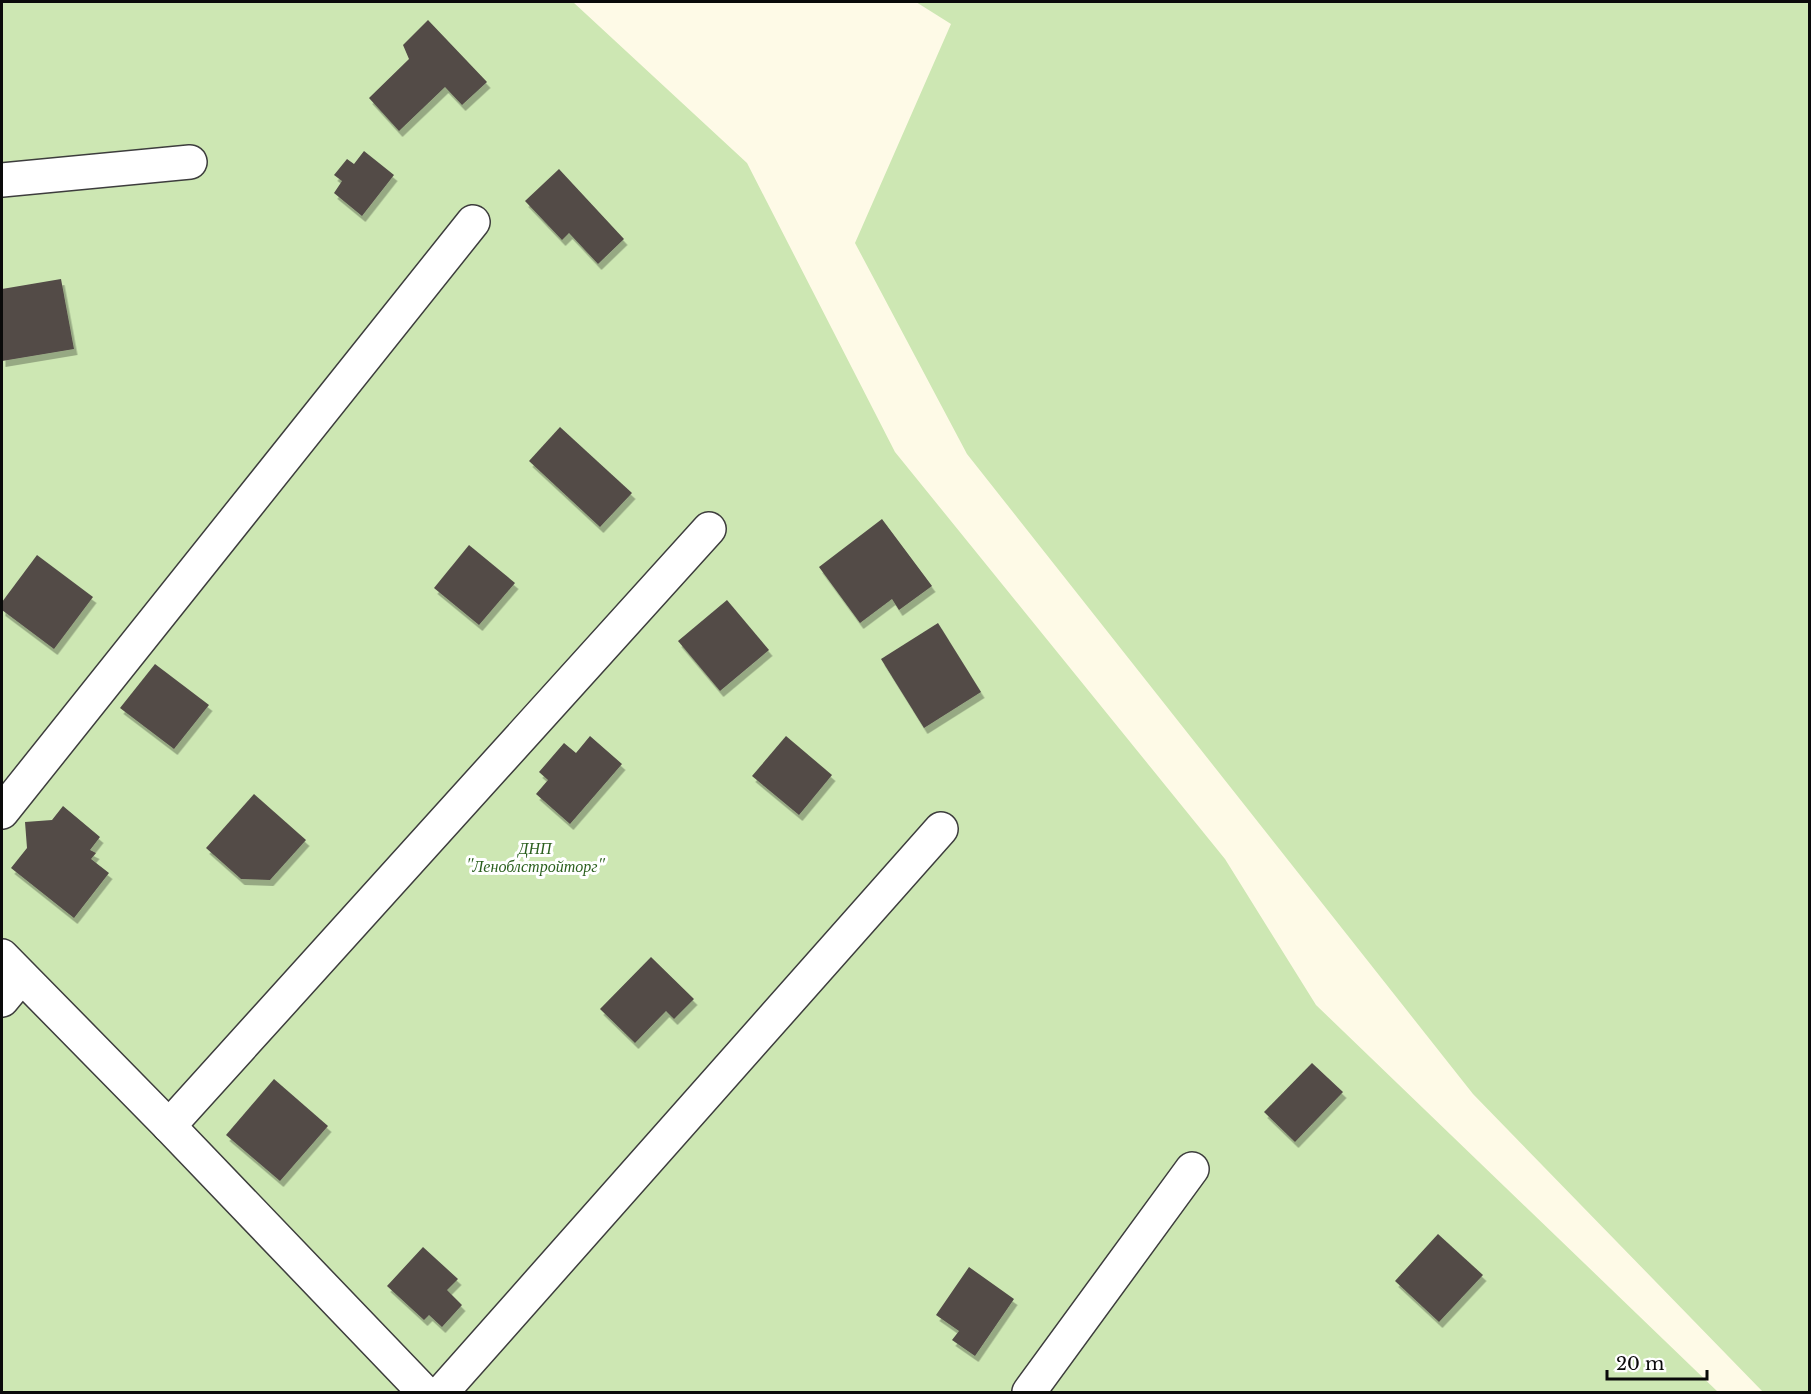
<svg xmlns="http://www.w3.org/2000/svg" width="1811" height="1394" font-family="'Libre Baskerville',serif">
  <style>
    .green { fill: #cde7b3 }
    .building { fill: #524b47; filter: url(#shadow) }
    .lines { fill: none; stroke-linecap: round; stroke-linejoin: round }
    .minor-casing { stroke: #3d3d3d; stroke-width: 36 }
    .minor { stroke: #fff; stroke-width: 33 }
    .labels { text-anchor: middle; stroke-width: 6; stroke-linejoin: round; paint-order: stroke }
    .park-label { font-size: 16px; font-style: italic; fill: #2a5f1d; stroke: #fff }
  </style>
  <defs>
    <filter id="shadow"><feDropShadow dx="3.5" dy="6" stdDeviation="0" flood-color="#0004"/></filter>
  </defs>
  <rect width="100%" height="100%" fill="#fefae7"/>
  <g class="green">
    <polygon points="2,2 573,2 747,163 895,452 1225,859 1316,1005 1718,1392 2,1392"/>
    <polygon points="916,2 1809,2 1809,1392 1763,1392 1473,1094 967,454 855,243 951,24"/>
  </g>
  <g class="building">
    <polygon points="428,20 487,82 462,105 445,87 399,131 369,98 409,59 403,45"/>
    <polygon points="364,151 394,175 362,216 334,193 342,181 334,175 347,159 354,164"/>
    <polygon points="559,169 624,239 598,264 569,233 562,240 525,201"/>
    <polygon points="61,279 74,349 2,361 2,289"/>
    <polygon points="560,427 632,493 600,527 529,461"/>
    <polygon points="882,519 932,586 899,610 892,599 860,623 819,567"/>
    <polygon points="469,545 515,583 479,625 434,588"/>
    <polygon points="37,555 93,597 54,649 2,610 2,602"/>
    <polygon points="727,600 769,650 720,691 678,641"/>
    <polygon points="938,623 981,692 924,728 881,659"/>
    <polygon points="155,664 209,705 174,749 120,708"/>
    <polygon points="590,736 622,764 570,824 536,794 548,780 539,772 564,743 576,753"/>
    <polygon points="786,736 832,775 799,815 752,776"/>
    <polygon points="254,794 306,840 270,880 241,879 206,848"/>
    <polygon points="63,806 100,837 90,850 96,853 91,859 109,873 74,918 11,868 27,848 25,822 52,820"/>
    <polygon points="651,957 694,999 674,1019 666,1011 635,1043 600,1009"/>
    <polygon points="1312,1063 1343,1092 1295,1142 1264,1112"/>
    <polygon points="274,1079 328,1126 280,1181 226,1135"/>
    <polygon points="1438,1234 1483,1275 1439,1322 1395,1281"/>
    <polygon points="423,1247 458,1279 447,1290 462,1305 442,1327 429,1315 424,1320 387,1286"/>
    <polygon points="969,1267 1014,1299 975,1356 952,1340 959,1331 936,1315"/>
  </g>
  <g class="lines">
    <defs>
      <g id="minor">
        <polyline points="2,180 190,162"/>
        <polyline points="2,812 473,222"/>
        <polyline points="2,956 169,1126 424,1392"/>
        <polyline points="2,1000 21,977"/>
        <polyline points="169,1126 709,529"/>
        <polyline points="442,1392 941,829"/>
        <polyline points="1029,1392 1192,1169"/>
      </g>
    </defs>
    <use href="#minor" class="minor-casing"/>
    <use href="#minor" class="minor"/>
  </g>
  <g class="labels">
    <g class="park-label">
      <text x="535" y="854">ДНП<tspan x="535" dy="18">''Леноблстройторг''</tspan></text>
    </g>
  </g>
  <rect width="1811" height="1394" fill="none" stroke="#0a0a0a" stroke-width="6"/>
  <path d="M1607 1370v9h100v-9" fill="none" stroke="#0a0a0a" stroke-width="3"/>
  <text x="1616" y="1370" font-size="18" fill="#0a0a0a" stroke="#ffffff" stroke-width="4.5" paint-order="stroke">20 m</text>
</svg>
